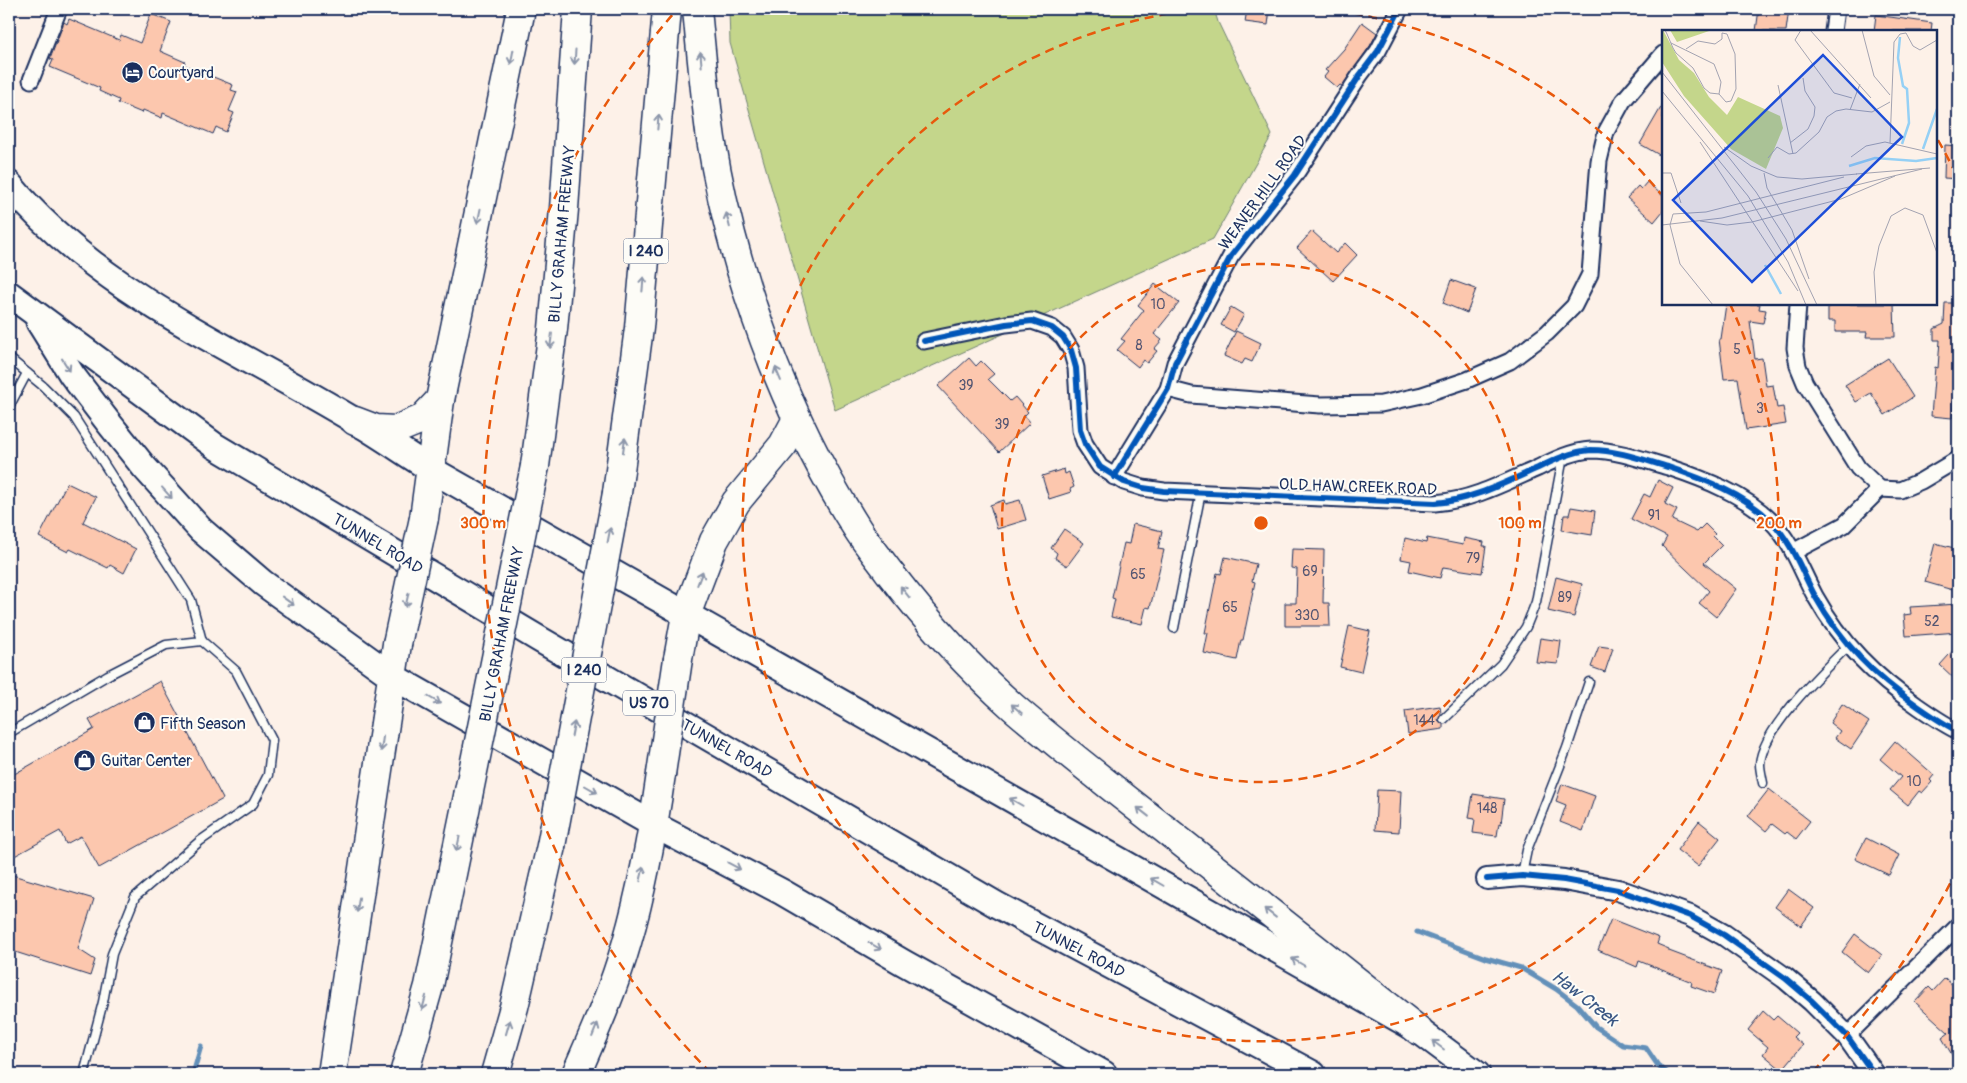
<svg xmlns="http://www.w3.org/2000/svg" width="1967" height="1083" font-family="Pangolin,sans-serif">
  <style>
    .green { fill: #c4d68b; stroke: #708274 }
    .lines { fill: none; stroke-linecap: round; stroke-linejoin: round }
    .stream { stroke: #6490b9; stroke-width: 5 }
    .building { fill: #fcc7ae; stroke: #1b2f5e }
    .service-casing { stroke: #1b2f5e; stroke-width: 11 }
    .minor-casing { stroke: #1b2f5e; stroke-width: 19 }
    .tertiary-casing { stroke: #1b2f5e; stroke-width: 24 }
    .primary-casing { stroke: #1b2f5e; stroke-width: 29 }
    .motorway-casing { stroke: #1b2f5e; stroke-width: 31 }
    .service { stroke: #fdfcf7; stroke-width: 8 }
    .minor { stroke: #fdfcf7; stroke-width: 15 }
    .tertiary { stroke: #fdfcf7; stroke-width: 20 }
    .primary { stroke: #fdfcf7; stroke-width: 25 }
    .motorway { stroke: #fdfcf7; stroke-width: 28 }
    .motorway-bridge-casing { stroke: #1b2f5e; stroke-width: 31; stroke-linecap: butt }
    .motorway-bridge { stroke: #fdfcf7; stroke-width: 28 }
    .cycleway-casing { stroke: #fdfcf7; stroke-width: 9 }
    .cycleway { stroke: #0057b8; stroke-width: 6 }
    .oneway { stroke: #8c96aa }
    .ring { fill: none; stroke: #e8590c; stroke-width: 2.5; stroke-dasharray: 9 6 }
    .labels { text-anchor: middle; stroke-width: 4; stroke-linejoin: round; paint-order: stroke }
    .number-label { font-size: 14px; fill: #535572 }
    .shield { fill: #fdfcf7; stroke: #5f6c8c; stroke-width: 1 }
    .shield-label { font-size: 15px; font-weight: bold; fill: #1b2f5e }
    .poi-label { font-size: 16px; fill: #1b2f5e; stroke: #fdfcf7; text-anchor: start }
    .street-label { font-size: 16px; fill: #1b2f5e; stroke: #fdfcf7 }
    .water-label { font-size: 18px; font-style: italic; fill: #3a5784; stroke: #fdfcf7 }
    .inset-river { fill: none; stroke: #95d0f5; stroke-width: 2.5 }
    .inset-road { fill: none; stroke: #a3a3b1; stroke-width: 1 }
    .view { fill: #1d4ed8; fill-opacity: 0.15; stroke: #1d4ed8; stroke-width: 2.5 }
    .inset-edge { fill: none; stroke: #1b2f5e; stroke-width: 2.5 }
    .centre { fill: #e8590c; stroke: #fdfcf7; stroke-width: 2.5 }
    .ring-label { font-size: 15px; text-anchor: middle; font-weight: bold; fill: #e8590c; stroke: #fdfcf7; stroke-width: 4; stroke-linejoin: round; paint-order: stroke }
  </style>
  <rect width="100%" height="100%" fill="#fdf1e8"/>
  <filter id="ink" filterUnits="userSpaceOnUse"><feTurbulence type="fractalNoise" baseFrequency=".02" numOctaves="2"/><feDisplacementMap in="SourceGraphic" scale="10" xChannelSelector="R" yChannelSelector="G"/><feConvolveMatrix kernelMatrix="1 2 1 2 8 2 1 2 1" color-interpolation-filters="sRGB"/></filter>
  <g filter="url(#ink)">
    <polygon class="green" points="729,9 1214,9 1218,22 1272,135 1213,239 835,410 730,43"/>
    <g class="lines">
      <g class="stream">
        <polyline points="1417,932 1486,958 1521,968 1556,989 1577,1005 1596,1027 1623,1045 1646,1048 1659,1067 1670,1074"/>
        <polyline points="193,1074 201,1046"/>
      </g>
    </g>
    <g class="building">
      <polygon points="1247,9 1270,9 1268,25 1245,22"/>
      <polygon points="1759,9 1789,9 1786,31 1756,31"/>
      <polygon points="151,14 171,22 160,51 185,62 184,65 233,85 231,90 237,92 229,111 234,113 226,132 216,127 213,134 163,113 162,118 143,110 142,113 118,103 119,100 99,91 100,88 50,67 53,60 50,59 64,22 67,24 69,19 119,40 121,35 140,43"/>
      <polygon points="1876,15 1932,23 1931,31 1874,31"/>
      <polygon points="1362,22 1377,33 1370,46 1342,86 1340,85 1337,88 1324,77 1328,72 1325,70 1344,49"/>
      <polygon points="1663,104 1663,157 1640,144"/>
      <polygon points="1945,145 1958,146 1958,179 1944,178"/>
      <polygon points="1647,182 1663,196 1663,211 1654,222 1627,198 1638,186 1641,189"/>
      <polygon points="1312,231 1336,253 1345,243 1357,255 1333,281 1297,248"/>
      <polygon points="1451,280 1476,289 1467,313 1443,303"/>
      <polygon points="1155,284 1179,303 1154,334 1162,340 1154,349 1157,351 1147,363 1143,360 1138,367 1117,350 1125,341 1121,339 1144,310 1138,305"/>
      <polygon points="1945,303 1958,303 1958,400 1953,400 1952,418 1931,416 1935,367 1938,368 1940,340 1934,340 1934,329 1944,324"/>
      <polygon points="1726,304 1760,304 1759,309 1766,310 1763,323 1750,321 1755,359 1762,358 1766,386 1773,385 1777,408 1783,407 1786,424 1746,430 1738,378 1724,379 1719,339 1721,339"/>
      <polygon points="1828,304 1894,304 1895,337 1866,337 1867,332 1835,332 1835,321 1828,321"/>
      <polygon points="1231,307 1244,315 1234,332 1221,325"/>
      <polygon points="1236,331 1261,343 1252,362 1245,359 1242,364 1224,356"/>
      <polygon points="969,358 976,366 981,361 994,374 988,379 1010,401 1015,397 1028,412 1024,416 1030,423 999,452 938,386"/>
      <polygon points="1888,358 1913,397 1885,415 1871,393 1856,402 1845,385"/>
      <polygon points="1064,469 1065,474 1069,472 1074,487 1070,489 1071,492 1049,499 1042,476"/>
      <polygon points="1658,480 1673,488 1665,504 1677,510 1672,520 1697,532 1705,524 1715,534 1713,536 1722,545 1704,563 1736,589 1716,617 1699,603 1709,591 1662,546 1667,537 1631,519 1644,494 1650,497"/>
      <polygon points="67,483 96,497 83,522 136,549 124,573 110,565 108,568 70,549 68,552 39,537"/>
      <polygon points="1004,500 1005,504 1020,500 1026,520 997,529 990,505"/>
      <polygon points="1571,507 1595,511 1592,535 1562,530 1564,515 1569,515"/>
      <polygon points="1133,524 1162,531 1158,549 1164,550 1150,608 1146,607 1142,624 1111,617 1115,599 1112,598 1124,543 1129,544"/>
      <polygon points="1064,529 1084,543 1067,566 1055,558 1057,553 1051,548"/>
      <polygon points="1405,538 1426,543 1427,538 1463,545 1464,538 1484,542 1483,546 1486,546 1482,573 1443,567 1440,578 1409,571 1411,561 1401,559"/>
      <polygon points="1935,543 1958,549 1958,583 1956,591 1925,582"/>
      <polygon points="1292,549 1324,550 1323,603 1329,603 1330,626 1285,626 1285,603 1296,603 1297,569 1291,568"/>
      <polygon points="1225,557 1256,564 1252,581 1255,582 1243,640 1241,640 1237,660 1204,653 1208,633 1205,633 1217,573 1221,574"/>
      <polygon points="1556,577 1582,584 1574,617 1548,611"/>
      <polygon points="1958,604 1958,632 1906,636 1904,615 1911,614 1910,607"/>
      <polygon points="1349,626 1370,631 1361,672 1340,667"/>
      <polygon points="1540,638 1561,641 1558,664 1536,662"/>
      <polygon points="1958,645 1958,682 1940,665"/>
      <polygon points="1599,646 1613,648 1605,672 1591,667"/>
      <polygon points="160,681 223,799 99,868 81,836 66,844 60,831 9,859 9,777 94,729 89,720"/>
      <polygon points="1842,704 1869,722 1851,749 1835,738 1840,731 1830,723"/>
      <polygon points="1440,706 1441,714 1438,720 1443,724 1443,729 1408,734 1405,711"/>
      <polygon points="1895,741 1934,775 1930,780 1932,782 1922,793 1919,791 1908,805 1890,790 1901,777 1880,759"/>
      <polygon points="1562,784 1595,796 1583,831 1560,822 1566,805 1556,801"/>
      <polygon points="1769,789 1810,821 1796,839 1787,832 1785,834 1772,824 1766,831 1748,816"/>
      <polygon points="1377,790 1401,791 1399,832 1375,830"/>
      <polygon points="1473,794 1504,799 1501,824 1499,823 1497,836 1473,833 1475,819 1469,818"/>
      <polygon points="1699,821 1720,838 1698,866 1677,850"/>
      <polygon points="1866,838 1899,855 1889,875 1855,859"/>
      <polygon points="9,874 94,899 78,949 95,960 90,976 9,950"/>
      <polygon points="1788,889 1814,908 1801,926 1775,907"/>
      <polygon points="1611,919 1659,938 1657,944 1669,949 1669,951 1722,971 1714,994 1691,986 1692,982 1639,961 1637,967 1598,950"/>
      <polygon points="1855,934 1882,955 1868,973 1842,952"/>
      <polygon points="1945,978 1958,990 1958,1065 1942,1038 1949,1033 1915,1002 1929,987 1933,991"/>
      <polygon points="1763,1011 1773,1020 1777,1016 1797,1033 1793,1037 1803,1045 1782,1070 1763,1054 1768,1047 1748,1030"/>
    </g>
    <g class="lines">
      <defs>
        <g id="service">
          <polyline points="9,358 43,386 74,417 191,600 202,641 166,645 108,675 9,733"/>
          <polyline points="9,407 27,373"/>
          <polyline points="1174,628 1201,492"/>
          <polyline points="1444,719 1501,664 1526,627 1536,602 1563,457"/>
          <path d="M1763,783C1762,777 1760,770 1760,764C1762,729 1823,671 1848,646"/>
          <polyline points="1522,874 1527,850 1567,748 1589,682"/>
          <polyline points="84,1074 103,1002 112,954 135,897 200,841 253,804 268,775 272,740 236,671 202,641"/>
        </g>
        <g id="minor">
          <polyline points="1833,31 1836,9"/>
          <polyline points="31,80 59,9"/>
          <polyline points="1798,304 1795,348 1798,366 1805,383 1858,468 1880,489"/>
          <path d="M924,341L1006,324L1032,321L1052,328L1063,337L1071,350L1076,368L1080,430L1085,444L1100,467L1124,482L1143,488L1164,491L1435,503C1472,500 1504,483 1538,468C1554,460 1573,451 1591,450C1617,450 1644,460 1668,467C1704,479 1744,494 1771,521C1792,542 1801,570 1815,596C1842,644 1874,676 1919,707C1932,716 1945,725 1958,731"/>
          <polyline points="1168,389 1191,395 1320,405 1381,404 1422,395 1467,380 1510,361 1547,333 1574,306 1590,274 1599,161 1606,132 1623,101 1663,54"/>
          <polyline points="1114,477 1168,389 1175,363 1231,256 1295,175 1360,75 1378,51 1400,9"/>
          <polyline points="1793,552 1844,525 1880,489 1900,490 1921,481 1958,459"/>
          <polyline points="1847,1036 1958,926"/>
        </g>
        <polyline id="tertiary" points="1487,879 1522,876 1564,880 1618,890 1690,916 1724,935 1785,978 1812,1001 1847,1036 1874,1074"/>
        <g id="primary">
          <path d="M9,184C100,294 235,348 355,421C381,436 406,454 432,470L1418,1030L1477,1074"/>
          <polyline points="9,294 215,446 539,639 997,905 1313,1074"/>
          <polyline points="39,322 72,375 108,422 144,467 201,530 263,583 392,676 654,825 782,892 904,963 1104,1074"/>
        </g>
        <g id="motorway">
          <path d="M697,9C701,52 705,96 711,139C732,272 785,416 858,530C867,544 879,558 889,572C926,620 968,667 1013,707C1063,750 1115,790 1166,830C1250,897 1334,964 1418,1030"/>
          <polyline points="355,421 376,429 395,430 422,419 440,400"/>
          <polyline points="535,466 553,329 564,209 578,9"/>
          <polyline points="617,493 639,328 667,9"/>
          <polyline points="424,518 440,400 521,9"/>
          <polyline points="678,659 686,615 714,541 736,502 783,445 797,419"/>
          <polyline points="332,1074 397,644"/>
          <polyline points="404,1074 429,986 468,796"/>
          <polyline points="495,1074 514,1007 551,846"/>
          <path d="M576,1074C595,1031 614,988 627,942C643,887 653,830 661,774"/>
        </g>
      </defs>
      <use href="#service" class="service-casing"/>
      <use href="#minor" class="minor-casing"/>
      <use href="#tertiary" class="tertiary-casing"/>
      <use href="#primary" class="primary-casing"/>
      <use href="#motorway" class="motorway-casing"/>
      <use href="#service" class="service"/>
      <use href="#minor" class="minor"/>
      <use href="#tertiary" class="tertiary"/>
      <use href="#primary" class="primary"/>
      <use href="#motorway" class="motorway"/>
      <defs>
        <g id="motorway-bridge">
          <polyline points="397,644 424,518"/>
          <polyline points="661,774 678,659"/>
          <polyline points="468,796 535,466"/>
          <polyline points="551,846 617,493"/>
        </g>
      </defs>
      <use href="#motorway-bridge" class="motorway-bridge-casing"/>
      <use href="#motorway-bridge" class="motorway-bridge"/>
      <defs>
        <g id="cycleway">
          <path d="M924,341L1006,324L1032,321L1052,328L1063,337L1071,350L1076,368L1080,430L1085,444L1100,467L1124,482L1143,488L1164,491L1435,503C1472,500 1504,483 1538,468C1554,460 1573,451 1591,450C1617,450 1644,460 1668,467C1704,479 1744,494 1771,521C1792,542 1801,570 1815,596C1842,644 1874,676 1919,707C1932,716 1945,725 1958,731"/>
          <polyline points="1114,477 1168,389 1175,363 1231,256 1295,175 1360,75 1378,51 1400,9"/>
          <polyline points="1487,879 1522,876 1564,880 1618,890 1690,916 1724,935 1785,978 1812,1001 1847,1036 1874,1074"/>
        </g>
      </defs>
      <use href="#cycleway" class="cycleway-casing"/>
      <use href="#cycleway" class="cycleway"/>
    </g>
    <defs><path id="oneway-shaft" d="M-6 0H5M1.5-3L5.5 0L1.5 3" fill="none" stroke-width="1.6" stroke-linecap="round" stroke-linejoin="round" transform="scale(1.25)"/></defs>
    <g class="oneway">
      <use href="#oneway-shaft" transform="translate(512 57) rotate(101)"/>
      <use href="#oneway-shaft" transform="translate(575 57) rotate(94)"/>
      <use href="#oneway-shaft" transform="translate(701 59) rotate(-95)"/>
      <use href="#oneway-shaft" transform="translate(658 122) rotate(-85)"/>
      <use href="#oneway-shaft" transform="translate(479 216) rotate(102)"/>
      <use href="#oneway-shaft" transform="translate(728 220) rotate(-104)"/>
      <use href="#oneway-shaft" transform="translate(643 284) rotate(-85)"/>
      <use href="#oneway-shaft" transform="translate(551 341) rotate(97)"/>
      <use href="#oneway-shaft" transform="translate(66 365) rotate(58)"/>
      <use href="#oneway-shaft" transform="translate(778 374) rotate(-113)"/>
      <use href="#oneway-shaft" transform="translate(624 445) rotate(-82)"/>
      <use href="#oneway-shaft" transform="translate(167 493) rotate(48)"/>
      <use href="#oneway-shaft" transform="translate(609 535) rotate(-79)"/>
      <use href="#oneway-shaft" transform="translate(700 578) rotate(-69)"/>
      <use href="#oneway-shaft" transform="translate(905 592) rotate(-128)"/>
      <use href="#oneway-shaft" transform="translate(407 600) rotate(102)"/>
      <use href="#oneway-shaft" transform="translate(288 601) rotate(36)"/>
      <use href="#oneway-shaft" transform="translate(434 700) rotate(30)"/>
      <use href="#oneway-shaft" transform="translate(1017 709) rotate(-139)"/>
      <use href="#oneway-shaft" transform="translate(573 729) rotate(-79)"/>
      <use href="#oneway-shaft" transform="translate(382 744) rotate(98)"/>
      <use href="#oneway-shaft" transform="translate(591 789) rotate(30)"/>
      <use href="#oneway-shaft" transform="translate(1016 802) rotate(-150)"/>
      <use href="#oneway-shaft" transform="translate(1143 812) rotate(-142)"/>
      <use href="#oneway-shaft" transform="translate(458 844) rotate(102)"/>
      <use href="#oneway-shaft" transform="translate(734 866) rotate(28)"/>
      <use href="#oneway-shaft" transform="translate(642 874) rotate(-77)"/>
      <use href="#oneway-shaft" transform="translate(1157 882) rotate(-150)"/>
      <use href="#oneway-shaft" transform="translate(358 905) rotate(98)"/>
      <use href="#oneway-shaft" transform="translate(1270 913) rotate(-142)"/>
      <use href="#oneway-shaft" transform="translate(875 946) rotate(30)"/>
      <use href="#oneway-shaft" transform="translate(1298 962) rotate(-150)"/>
      <use href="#oneway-shaft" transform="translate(424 1003) rotate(106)"/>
      <use href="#oneway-shaft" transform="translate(508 1027) rotate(-74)"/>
      <use href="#oneway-shaft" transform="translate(595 1030) rotate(-68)"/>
      <use href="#oneway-shaft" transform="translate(1438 1045) rotate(-143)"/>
    </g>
  </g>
  <g class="ring">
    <circle cx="1261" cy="523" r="259"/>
    <path d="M1324 9A518 518 0 0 1 1661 194M1730 304A518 518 0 1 1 1198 9"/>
    <path d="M1957 870A778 778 0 0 1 1811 1073M711 1073A778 778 0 0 1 674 13M1938 140A778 778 0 0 1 1957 176"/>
  </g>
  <defs>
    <symbol id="hotel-disc" viewBox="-11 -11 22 22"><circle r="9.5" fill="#1b2f5e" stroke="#fdfcf7"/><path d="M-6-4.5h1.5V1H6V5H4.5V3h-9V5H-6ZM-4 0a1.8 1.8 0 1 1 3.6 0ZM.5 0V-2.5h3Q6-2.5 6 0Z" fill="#fff"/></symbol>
    <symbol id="shop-disc" viewBox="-11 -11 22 22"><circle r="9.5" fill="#1b2f5e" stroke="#fdfcf7"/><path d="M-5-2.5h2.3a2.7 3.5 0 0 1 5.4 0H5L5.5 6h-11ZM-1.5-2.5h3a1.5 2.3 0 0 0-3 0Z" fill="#fff"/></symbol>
  </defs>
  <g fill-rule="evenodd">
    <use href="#hotel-disc" x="120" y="60" width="25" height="25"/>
    <use href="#shop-disc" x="132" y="710" width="25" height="25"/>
    <use href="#shop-disc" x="72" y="748" width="25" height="25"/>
  </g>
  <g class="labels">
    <g class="number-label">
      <text x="1158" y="309">10</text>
      <text x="1139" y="350">8</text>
      <text x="1737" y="354">5</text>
      <text x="966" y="390">39</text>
      <text x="1760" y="413">3</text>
      <text x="1002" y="429">39</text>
      <text x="1654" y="520">91</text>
      <text x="1473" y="563">79</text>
      <text x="1310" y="576">69</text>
      <text x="1138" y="579">65</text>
      <text x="1565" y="602">89</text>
      <text x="1230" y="612">65</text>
      <text x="1307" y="620">330</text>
      <text x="1932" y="626">52</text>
      <text x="1424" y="725">144</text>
      <text x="1914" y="786">10</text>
      <text x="1487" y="813">148</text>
    </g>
    <g class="shield">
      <rect x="623.5" y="238.5" width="45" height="25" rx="4"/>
      <rect x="561.5" y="657.5" width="45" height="25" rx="4"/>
      <rect x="623" y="690.5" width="52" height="25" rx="4"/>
    </g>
    <g class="shield-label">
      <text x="646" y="256">I 240</text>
      <text x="584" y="675">I 240</text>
      <text x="649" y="708">US 70</text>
    </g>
    <g class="poi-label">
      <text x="148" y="78">Courtyard</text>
      <text x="160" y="729">Fifth Season</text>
      <text x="101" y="766">Guitar Center</text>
    </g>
    <g class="street-label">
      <text transform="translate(1262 192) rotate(-54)" y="6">WEAVER HILL ROAD</text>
      <text transform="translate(561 234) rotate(-85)" y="6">BILLY GRAHAM FREEWAY</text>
      <text transform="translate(1358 486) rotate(2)" y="6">OLD HAW CREEK ROAD</text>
      <text transform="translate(378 543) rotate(31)" y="6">TUNNEL ROAD</text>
      <text transform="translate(501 634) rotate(-79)" y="6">BILLY GRAHAM FREEWAY</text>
      <text transform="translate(727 748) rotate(30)" y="6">TUNNEL ROAD</text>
      <text transform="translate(1079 949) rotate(28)" y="6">TUNNEL ROAD</text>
    </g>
    <g class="water-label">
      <text transform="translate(1585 998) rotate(38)" y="6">Haw Creek</text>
    </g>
  </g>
  <g transform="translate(1662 30)">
    <rect width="275" height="275" fill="#fdf1e8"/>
    <path d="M1,0L17,30L32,43L47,67L65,85L76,67L118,86L121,98L104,139L69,119L22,66L0,32ZM8,0H50L15,12Z" fill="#c4d68b"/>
    <path class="inset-river" d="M238,7L236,28L241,56L245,59L247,93L240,114M261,119L275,79M187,136L213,128L254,131L275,128M103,235L119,264"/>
    <path class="inset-road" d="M3,0L5,4L11,18L14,23L31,38L42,58L48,63L57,64L59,52L52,34L9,13M139,0L133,10L172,63L190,68M148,0L209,68M200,0L212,46L228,65M24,19L36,11L53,14L60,9V3L65,4L73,24L74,59L69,71L64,72L57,64M0,42L94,162L124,209L155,275M116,55L131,124M0,61L86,166L126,232L144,275M188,80L198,54M38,112L136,261M128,113L146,99L152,86L153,77L143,61L141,48M228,113L232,12L238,4L244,3L251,16L258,20L275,10M62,117L89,136L115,147L140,149L195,144M189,127L204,116L223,112L275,124M106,128L115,117L127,124L134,123L157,102L165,87L174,81L184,79L210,82L228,72M0,143H9L19,173M102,143L105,158L130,200L147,249M194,144L268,138M261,185L275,223M38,191L65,195L90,192L179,169L233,146M0,195L60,188L260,139M51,275L18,234L8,195L11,184L44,182L182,147M214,275L212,242L217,216L229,186L243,178L261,185"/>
    <path class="view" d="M161,25L240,107L90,252L11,170Z"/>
    <rect width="275" height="275" class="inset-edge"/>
  </g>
  <circle cx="1261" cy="523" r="8" class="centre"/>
  <g class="ring-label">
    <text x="1520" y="528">100 m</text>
    <text x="1779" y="528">200 m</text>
    <text x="483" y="528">300 m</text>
  </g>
  <rect width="1967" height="1083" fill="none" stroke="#fdfcf7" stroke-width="30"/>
  <rect x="15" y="15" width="1937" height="1053" fill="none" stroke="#1b2f5e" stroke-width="2" filter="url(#ink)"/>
</svg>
